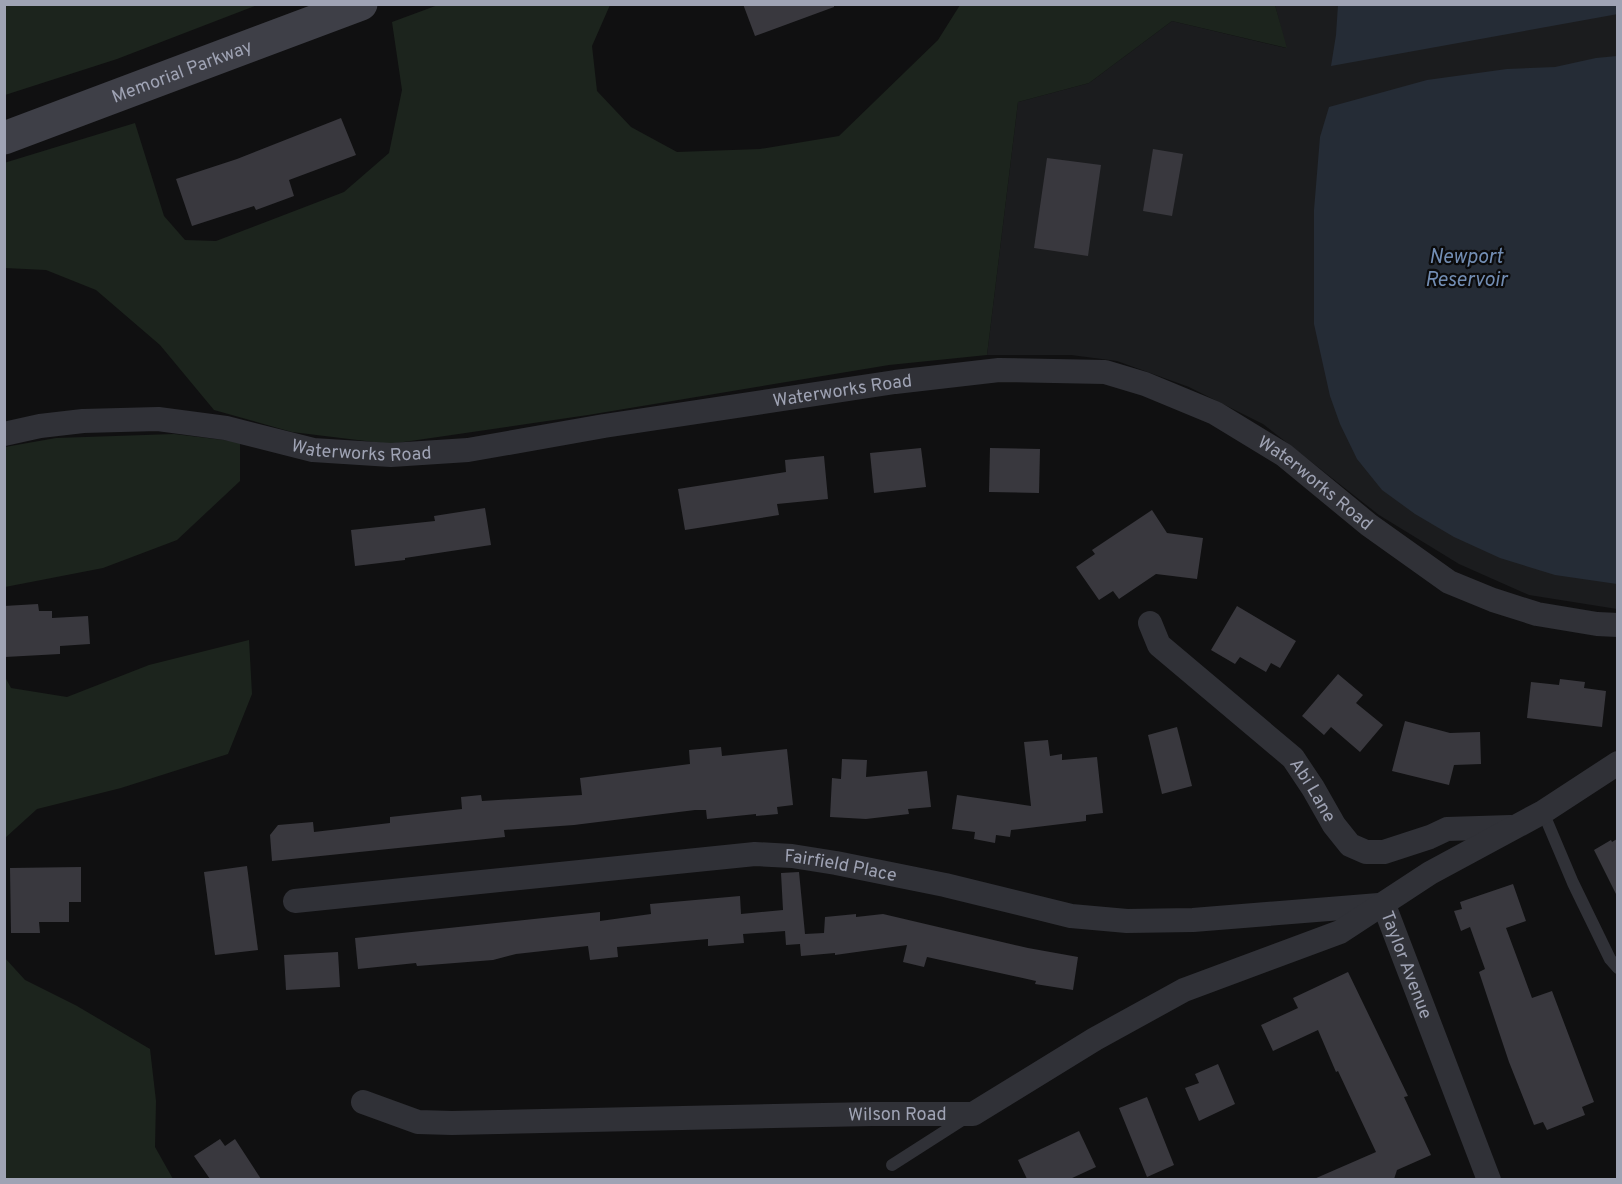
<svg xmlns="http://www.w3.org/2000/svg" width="1622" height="1184" font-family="Overpass,sans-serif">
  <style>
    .built { fill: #1b1c1e }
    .green { fill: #1c241d }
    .water { fill: #252c36 }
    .building { fill: #39383e }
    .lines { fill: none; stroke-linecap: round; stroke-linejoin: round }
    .service { stroke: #303137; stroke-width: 12 }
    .minor { stroke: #303137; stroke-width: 24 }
    .secondary { stroke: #3e3f47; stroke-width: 33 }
    .labels { text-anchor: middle; stroke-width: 4.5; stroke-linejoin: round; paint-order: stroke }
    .street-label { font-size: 18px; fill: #9fa3b4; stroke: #0b0b0c }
    .water-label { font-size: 20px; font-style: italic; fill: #728db3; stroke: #0b0b0c }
  </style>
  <rect width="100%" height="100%" fill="#101011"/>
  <polygon class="built" points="1275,5 1617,5 1617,609 1529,595 1459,564 1379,515 1263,424 1189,387 1117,361 1071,355 987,355 1018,102 1089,83 1172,21 1286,48"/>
  <g class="green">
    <polygon points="5,4 257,4 257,5 117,59 5,95"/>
    <polygon points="438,5 610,5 592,46 597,91 631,127 677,152 760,149 839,136 938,40 960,5 1275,5 1287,48 1172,21 1089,83 1018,102 987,355 889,365 588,415 390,444 292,432 214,410 160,345 96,290 46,270 5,268 4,163 135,123 164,216 185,240 216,241 344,192 389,153 402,90 392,22"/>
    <polygon points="174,434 240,442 240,481 177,540 103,568 5,587 5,447 56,438"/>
    <polygon points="249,640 252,694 228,754 121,788 37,809 5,838 5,677 11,688 67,697 149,665"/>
    <polygon points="4,957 25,980 77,1006 150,1049 156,1101 155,1147 173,1179 5,1179"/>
  </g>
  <g class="water">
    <polygon points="1338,5 1617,4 1618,14 1331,66 1336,35"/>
    <polygon points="1617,56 1618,56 1617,584 1555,575 1500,558 1454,537 1415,514 1382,490 1357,459 1340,424 1330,396 1314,324 1314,210 1320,137 1329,107 1427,80 1507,69 1555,67 1596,58"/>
  </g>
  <g class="building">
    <polygon points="743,4 834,4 834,7 755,36"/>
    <polygon points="341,118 356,155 289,180 294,196 256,210 254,206 192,226 176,179 237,159"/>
    <polygon points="1153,149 1183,154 1172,216 1143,211"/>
    <polygon points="1047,158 1101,165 1088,256 1034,248"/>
    <polygon points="921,448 926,487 874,493 870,453"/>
    <polygon points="990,448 1040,449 1039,493 989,492"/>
    <polygon points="824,456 828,499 777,504 779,515 685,530 678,489 786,472 785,460"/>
    <polygon points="485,508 491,545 405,558 405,560 355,566 351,530 435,521 434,516"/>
    <polygon points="1152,510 1167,533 1203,538 1197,579 1156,574 1119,599 1113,591 1099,600 1076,567 1095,554 1092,550"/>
    <polygon points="38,604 39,611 52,611 52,618 88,616 90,644 60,646 60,654 5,657 4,606"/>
    <polygon points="1237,606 1296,641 1280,668 1271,663 1266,672 1240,657 1235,664 1211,650"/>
    <polygon points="1338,674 1363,695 1356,703 1383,725 1360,752 1331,727 1324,735 1302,716"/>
    <polygon points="1560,679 1585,682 1584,688 1606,691 1602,727 1527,718 1531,682 1559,685"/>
    <polygon points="1405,721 1450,733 1480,732 1481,764 1454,765 1449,785 1392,771"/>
    <polygon points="1177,727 1192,786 1162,794 1148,735"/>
    <polygon points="1048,740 1050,756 1062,754 1062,760 1097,757 1103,813 1086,815 1086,821 1011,830 1010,837 996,835 995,843 974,839 975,832 952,829 957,795 1031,806 1024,742"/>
    <polygon points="721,747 722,756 787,749 793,805 777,807 778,814 756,816 756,814 707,819 706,810 695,810 574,825 504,830 505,837 272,861 270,835 278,825 313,822 314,832 390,823 390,817 462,809 461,797 481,795 482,801 582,795 580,778 690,764 689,750"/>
    <polygon points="842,759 867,760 866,777 927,771 931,807 908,809 909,814 866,819 830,817 832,778 841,779"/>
    <polygon points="1617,839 1617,896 1594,850 1611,840 1612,842"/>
    <polygon points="247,866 258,950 215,955 204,872"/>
    <polygon points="81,867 81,902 69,902 69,922 39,922 40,933 11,933 10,868"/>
    <polygon points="799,872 805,934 824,933 825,917 856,914 856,917 883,914 1028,948 1078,957 1073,990 1035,984 1036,981 927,957 924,967 903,962 907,945 835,955 835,953 801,956 800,944 786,945 785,931 743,934 744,943 708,946 708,939 617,947 618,957 590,960 588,946 516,954 493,960 417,966 416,963 358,969 355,938 600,912 600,921 651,914 650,904 740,896 741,914 783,910 781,873"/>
    <polygon points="1513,884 1526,921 1506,928 1532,998 1552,991 1594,1102 1582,1107 1585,1115 1547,1130 1543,1122 1534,1125 1509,1062 1479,972 1485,969 1470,927 1461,931 1454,911 1462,909 1460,902"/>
    <polygon points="338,952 340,987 286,990 284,955"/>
    <polygon points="1348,972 1408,1096 1404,1097 1431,1155 1397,1170 1394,1179 1314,1179 1376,1152 1338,1071 1336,1072 1318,1030 1273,1051 1261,1025 1298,1008 1293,998"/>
    <polygon points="1218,1064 1235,1104 1199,1121 1185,1088 1199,1083 1195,1074"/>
    <polygon points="1147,1097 1174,1165 1147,1177 1119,1108"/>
    <polygon points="1079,1131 1096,1167 1070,1179 1027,1179 1018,1160"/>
    <polygon points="220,1139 225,1146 235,1139 261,1179 210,1179 194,1156"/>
  </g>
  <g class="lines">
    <g class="service">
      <polyline points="1543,812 1573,883 1610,959 1618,968"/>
      <polyline points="892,1165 967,1117"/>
    </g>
    <g class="minor">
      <path id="s1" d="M4,434L40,426L83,421L158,419L226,428L313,450L391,455L468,450L604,426L895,382L999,370L1105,372L1145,384L1215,413L1284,455L1369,525L1449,582L1493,600L1537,614L1597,624L1618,625"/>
      <path id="s2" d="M1150,623L1159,645L1293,758L1313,788L1334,825L1350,845L1366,852H1384L1430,837L1447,829L1511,827"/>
      <path id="s3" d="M295,901L755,854L792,856L836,863L945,885L1071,916L1127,921L1193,920L1379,905"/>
      <path id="s4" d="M1384,905L1489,1180"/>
      <path id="s5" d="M363,1102L418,1122L452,1123L872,1114H973L1095,1039L1184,990L1340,932L1430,873L1543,812L1618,763"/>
    </g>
    <path class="secondary" id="s6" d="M4,138L361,4"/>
  </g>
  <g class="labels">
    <g class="street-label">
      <text dy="6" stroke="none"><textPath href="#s6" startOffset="190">Memorial Parkway</textPath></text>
      <text dy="6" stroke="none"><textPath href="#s1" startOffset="848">Waterworks Road</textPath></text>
      <text dy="6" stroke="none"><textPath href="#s1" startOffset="362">Waterworks Road</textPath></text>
      <text dy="6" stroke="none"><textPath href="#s1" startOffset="1352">Waterworks Road</textPath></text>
      <text dy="6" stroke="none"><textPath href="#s2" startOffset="237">Abi Lane</textPath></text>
      <text dy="6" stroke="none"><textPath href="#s3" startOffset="549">Fairfield Place</textPath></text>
      <text dy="6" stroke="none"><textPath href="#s4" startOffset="64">Taylor Avenue</textPath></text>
      <text dy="6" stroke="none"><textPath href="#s5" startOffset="538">Wilson Road</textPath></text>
    </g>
    <g class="water-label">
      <text x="1466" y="263">Newport<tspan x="1466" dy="23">Reservoir</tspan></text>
    </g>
  </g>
  <rect width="1622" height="1184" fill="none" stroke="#9fa3b4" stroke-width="12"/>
</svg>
